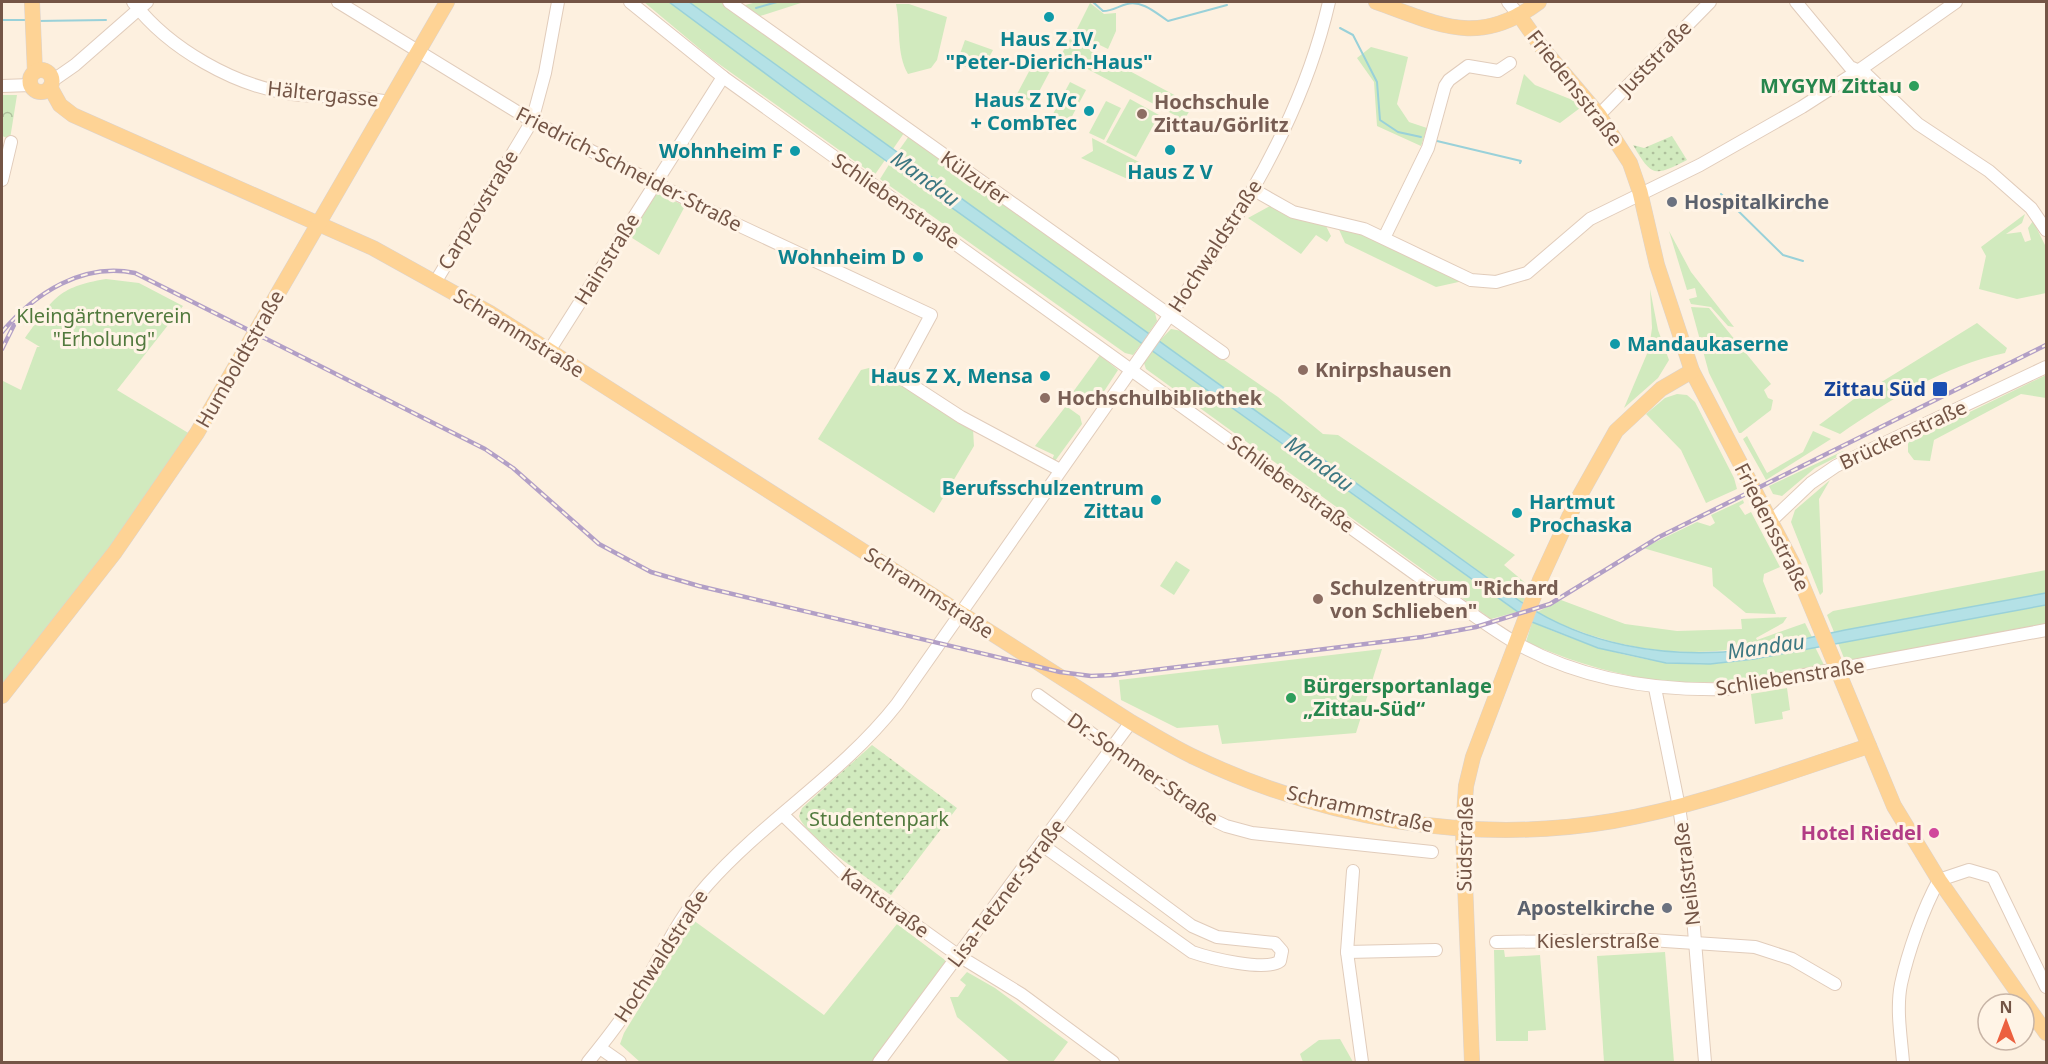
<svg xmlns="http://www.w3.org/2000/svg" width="2048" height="1064" font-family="'Noto Sans',sans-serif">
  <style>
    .green { fill: #d1eabe }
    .forest { fill: url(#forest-crowns) }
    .park { fill: url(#park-dots) }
    .water { fill: #b4e1e6; stroke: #99d1d9; stroke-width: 1.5 }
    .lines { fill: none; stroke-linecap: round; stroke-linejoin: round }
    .stream { stroke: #99d1d9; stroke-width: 2 }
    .minor-casing { stroke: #e1ccbb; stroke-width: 14 }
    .major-casing { stroke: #dbd3cf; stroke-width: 16 }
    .minor { stroke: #fff; stroke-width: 12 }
    .major { stroke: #fed395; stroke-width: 15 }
    .rail-casing { stroke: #b29fc6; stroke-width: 4.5 }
    .rail { stroke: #fff4e6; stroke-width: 2; stroke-dasharray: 7; stroke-linecap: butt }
    .culture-dot { fill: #0f9aa8; stroke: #fff4e6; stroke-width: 2 }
    .leisure-dot { fill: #2e9e5b; stroke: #fff4e6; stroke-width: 2 }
    .education-dot { fill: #8d6e63; stroke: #fff4e6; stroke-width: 2 }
    .worship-dot { fill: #6b7280; stroke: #fff4e6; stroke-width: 2 }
    .transit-dot { fill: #1a4fb4; stroke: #fff4e6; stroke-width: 2 }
    .hotel-dot { fill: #d1479c; stroke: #fff4e6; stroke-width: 2 }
    .labels { text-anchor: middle; stroke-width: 6; stroke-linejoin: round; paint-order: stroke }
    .culture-label { font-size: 20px; font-weight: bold; fill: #0d838f; stroke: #fff4e6; text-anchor: end }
    .street-label { font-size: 20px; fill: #745546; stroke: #fff4e6 }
    .leisure-label { font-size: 20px; font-weight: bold; fill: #27864d; stroke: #fff4e6; text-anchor: end }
    .education-label { font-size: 20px; font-weight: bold; fill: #785e54; stroke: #fff4e6; text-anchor: start }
    .worship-label { font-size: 20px; font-weight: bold; fill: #5b616d; stroke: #fff4e6; text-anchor: start }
    .park-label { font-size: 20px; fill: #527a3e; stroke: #fff4e6 }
    .transit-label { font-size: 20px; font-weight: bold; fill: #164399; stroke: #fff4e6; text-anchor: end }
    .hotel-label { font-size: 20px; font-weight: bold; fill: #b23c85; stroke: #fff4e6; text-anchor: end }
    .water-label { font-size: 21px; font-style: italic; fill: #3d7882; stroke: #fff4e6 }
  </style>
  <defs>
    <pattern id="forest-crowns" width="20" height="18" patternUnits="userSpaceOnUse" patternTransform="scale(1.5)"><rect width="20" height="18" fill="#d1eabe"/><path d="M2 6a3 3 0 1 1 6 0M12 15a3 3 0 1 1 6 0" fill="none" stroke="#aec09c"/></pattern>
    <pattern id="park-dots" width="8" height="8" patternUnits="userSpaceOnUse" patternTransform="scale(1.5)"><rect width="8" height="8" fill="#d1eabe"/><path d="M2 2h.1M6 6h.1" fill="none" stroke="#aec09c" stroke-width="1.8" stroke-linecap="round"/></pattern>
  </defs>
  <rect width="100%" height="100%" fill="#fdf0df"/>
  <g class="green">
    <polygon points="644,2 669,2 885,160 876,173 874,175 712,59"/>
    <polygon points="689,2 723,2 904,133 893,149"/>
    <polygon points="757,2 804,2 757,17 741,6"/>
    <polygon points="1090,3 1104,14 1116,13 1116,31 1108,49 1075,33"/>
    <path d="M896,4H909L947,17L937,60L931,68L908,74C896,53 901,28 896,4Z"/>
    <polygon points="1070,39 1193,105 1184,120 1061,55"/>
    <polygon points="965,40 993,50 982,70 956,65"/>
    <polygon points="1371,47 1408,57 1397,104 1409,122 1427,128 1421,146 1377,126 1374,82 1357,58"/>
    <polygon points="1034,62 1050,71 1033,103 1017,94"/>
    <polygon points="1524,74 1535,85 1575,101 1580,108 1560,123 1516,104"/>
    <polygon points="1070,82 1086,90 1069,122 1053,114"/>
    <polygon points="1130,99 1159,115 1136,157 1106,142"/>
    <polygon points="1106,101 1121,108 1104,140 1089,133"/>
    <polygon points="909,136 1155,313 1157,321 1148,334 897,153"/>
    <polygon points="1092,138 1141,163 1132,181 1081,158 1093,151"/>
    <polygon points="890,163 1142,343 1133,355 1125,353 880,179"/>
    <polygon points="657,193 685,206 659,255 629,236"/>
    <polygon points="1270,206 1289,215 1325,224 1331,236 1327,242 1316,235 1301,254 1248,218"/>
    <polygon points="2025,214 2022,223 2006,234 2021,232 2025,242 2031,240 2028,228 2033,221 2046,247 2046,293 2017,299 1979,289 1986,256 1981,247"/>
    <polygon points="1337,225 1354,230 1463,281 1436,287 1345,243"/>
    <polygon points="1669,231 1691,272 1734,327 1728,326 1711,307 1691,304 1689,299 1697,297 1695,288 1687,290"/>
    <path d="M106,279L139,283L183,306L117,390L190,434L113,552L2,690V386L3,381L21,390L37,347H40L25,338C53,300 56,287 106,279Z"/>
    <polygon points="1650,289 1658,330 1669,360 1658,378 1624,408 1649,349 1652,328"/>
    <polygon points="1691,307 1709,308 1771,384 1764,390 1768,398 1773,400 1771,410 1741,433 1739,433 1709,373"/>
    <path d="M1977,323L2007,348L2005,353C1946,365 1889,400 1840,434L1819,425L1854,399Z"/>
    <polygon points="1171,329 1182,331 1278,397 1323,434 1338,435 1515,555 1504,565 1529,586 1523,603 1159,341"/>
    <polygon points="1152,351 1517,612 1491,619 1146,369 1144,363"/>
    <polygon points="1100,355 1118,370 1097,402 1090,405 1073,392"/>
    <polygon points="873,367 973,429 974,446 934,513 818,439 861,370"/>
    <polygon points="2046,375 2046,398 2021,394 1934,440 1930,461 1914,460 1908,452 1908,442"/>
    <polygon points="1677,394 1687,395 1695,402 1734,478 1737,489 1706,503 1681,450 1646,414 1665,398"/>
    <polygon points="1066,406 1080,416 1082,424 1055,461 1052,460 1054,455 1035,446"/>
    <polygon points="1813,431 1831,439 1766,480 1743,439 1747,436 1767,473 1803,452"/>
    <polygon points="1843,451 1845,453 1815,468 1782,496 1773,494 1769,486"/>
    <polygon points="1830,480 1819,499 1823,592 1820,595 1791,522 1795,510"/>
    <polygon points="1743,500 1744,503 1739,506 1745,515 1751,512 1780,567 1764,574 1763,581 1776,614 1746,613 1713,586 1712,568 1643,548 1697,522 1710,526 1715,523 1711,515"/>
    <polygon points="1176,561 1190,570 1174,595 1160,586"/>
    <polygon points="2046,570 2046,593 1834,632 1827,615 1833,611"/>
    <path d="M1561,600L1625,624L1677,631L1742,629L1741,619L1787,617L1783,623L1756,638L1757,640L1805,623L1812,637C1700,659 1641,661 1535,613Z"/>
    <polygon points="2046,605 2046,626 1846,663 1838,643"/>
    <path d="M1532,622C1589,647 1647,666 1710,664C1746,662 1781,654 1815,647L1825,667C1793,672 1762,679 1730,681C1658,688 1591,670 1526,642Z"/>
    <polygon points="1382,649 1356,733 1222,744 1218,725 1177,728 1121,700 1119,680"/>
    <polygon points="1787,688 1790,710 1782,712 1783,719 1755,724 1751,694"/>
    <polygon points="693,920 824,1015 897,924 949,963 873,1062 640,1062 620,1044 624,1033"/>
    <polygon points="1494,950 1504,950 1505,957 1540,955 1546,1030 1528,1031 1528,1041 1496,1041"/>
    <polygon points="1665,952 1674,1062 1604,1062 1597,956"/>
    <polygon points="967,972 995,988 1068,1042 1053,1062 1010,1062 957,1017 950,997 958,997 966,985 960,980"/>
    <polygon points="1340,1039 1353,1062 1303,1062 1300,1054 1319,1040"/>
  </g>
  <polygon class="forest" points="2,95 17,95 10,139 2,136"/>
  <g class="park">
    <path d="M1672,136L1687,160C1654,177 1652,177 1633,145L1644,148Z"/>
    <path d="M872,745L957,808L891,895C873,882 803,835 799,816L802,808Z"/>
  </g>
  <path class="water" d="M669,2H689L1514,597C1582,646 1665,659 1747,650C1780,646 1813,636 1845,630C1912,618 1979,605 2046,593V605L1754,659L1710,664L1666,663L1598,648L1532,622L801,100Z"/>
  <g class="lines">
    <g class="stream">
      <path d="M1093,2L1103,11C1113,11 1118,6 1127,4C1142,0 1156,13 1168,21L1227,5"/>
      <polyline points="756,8 777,2"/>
      <polyline points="2,20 26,20"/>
      <polyline points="37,21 106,20"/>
      <polyline points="1340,28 1353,35 1377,82 1380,120 1398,132 1421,137"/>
      <polyline points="1437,141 1521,161 1520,163"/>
      <polyline points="1721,194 1783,255 1803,261"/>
    </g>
    <defs>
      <g id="minor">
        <path d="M133,2C169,49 235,86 292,94C324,98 357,95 388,102"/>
        <polyline points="338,2 532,121 738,225 931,315 898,376 961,417 1060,470"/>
        <path d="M630,2L723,77L1425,581C1455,601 1485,625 1516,643C1581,680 1656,691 1729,689L2046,630"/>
        <polyline points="729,2 1223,353"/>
        <polyline points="1508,2 1519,15"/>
        <polyline points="1796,2 1850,67 1866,74 1918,124 1989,171 2031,208 2046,230"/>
        <polyline points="52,81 75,65 147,2"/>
        <polyline points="2,86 31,85"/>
        <polyline points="1599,115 1710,2"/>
        <polyline points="2,180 11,142"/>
        <polyline points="1254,190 1293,212 1364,229 1471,280 1496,282 1527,273 1590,219 1700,165 1802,107 1858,71 1956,2"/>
        <polyline points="1384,238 1428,148 1445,86 1449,80 1468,66 1498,71 1510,63"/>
        <polyline points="436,281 532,121 545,73 558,2"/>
        <polyline points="549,351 723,77"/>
        <polyline points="1772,520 1811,483 1836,466 2046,367"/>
        <polyline points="1655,688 1679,807 1690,881 1705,1062"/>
        <polyline points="1038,695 1209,818 1226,826 1252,833 1432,852"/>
        <polyline points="783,815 844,874 959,956 1021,994 1113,1062"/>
        <path d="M1042,845L1192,952C1209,958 1266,972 1280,961L1282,951L1275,943L1217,937L1192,926L1057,826"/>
        <polyline points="1353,871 1347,952 1362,1062"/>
        <polyline points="1496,942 1650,940 1755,947 1792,959 1835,984"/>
        <polyline points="1347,952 1436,950"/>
        <polyline points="600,1048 620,1062"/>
        <path d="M588,1062C610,1035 632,1007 649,976C667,944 683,912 708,884C766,819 843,773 897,704L1214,252C1265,175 1308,93 1329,2"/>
        <polyline points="879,1062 1131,722"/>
        <path d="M1903,1062C1901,1037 1896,1009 1901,984C1908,952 1923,909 1939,880L1969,870L1993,877L2046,987"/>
      </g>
      <g id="major">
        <polyline points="32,2 35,72"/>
        <path d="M1376,2C1439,24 1478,48 1539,2"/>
        <polyline points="1519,15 1543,49 1599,115 1630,163 1640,192 1657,265 1692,371 1796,570 1894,806 1939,880 2046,1033"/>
        <circle cx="41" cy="81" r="11"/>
        <path d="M50,87L60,105L73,115L373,248L490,313L1131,722C1152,734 1173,747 1194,757C1323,819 1471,845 1613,821C1700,806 1785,773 1869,746"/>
        <polyline points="2,696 115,552 197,433 447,2"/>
        <polyline points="1472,1062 1463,831 1466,786 1473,757 1540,580 1575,504 1616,431 1661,389 1692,371"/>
      </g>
    </defs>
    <use href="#minor" class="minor-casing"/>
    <use href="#major" class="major-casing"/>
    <use href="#minor" class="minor"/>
    <use href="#major" class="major"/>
    <defs>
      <g id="rail">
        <path d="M2,332C35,293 83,262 135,273L485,449L513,468L599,544L651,572L699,586L1060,672L1091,676L1113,675L1422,637L1476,627L1550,604L1659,537L2046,345"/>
        <polyline points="2,349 14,325"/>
      </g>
    </defs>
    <use href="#rail" class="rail-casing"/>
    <use href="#rail" class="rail"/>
  </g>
  <g class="culture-dot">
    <circle cx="1049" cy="17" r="6"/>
    <circle cx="1089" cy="111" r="6"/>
    <circle cx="1170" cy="150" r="6"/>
    <circle cx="795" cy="151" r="6"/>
    <circle cx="918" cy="257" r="6"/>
    <circle cx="1615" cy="344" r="6"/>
    <circle cx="1045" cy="376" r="6"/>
    <circle cx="1156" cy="500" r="6"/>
    <circle cx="1517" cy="513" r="6"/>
  </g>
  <g class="leisure-dot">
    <circle cx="1914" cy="86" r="6"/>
    <circle cx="1291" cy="698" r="6"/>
  </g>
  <g class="education-dot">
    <circle cx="1142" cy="114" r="6"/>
    <circle cx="1303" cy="370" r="6"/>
    <circle cx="1045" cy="398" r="6"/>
    <circle cx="1318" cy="599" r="6"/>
  </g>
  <g class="worship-dot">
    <circle cx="1672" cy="202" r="6"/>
    <circle cx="1667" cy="908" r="6"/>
  </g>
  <rect class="transit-dot" x="1932" y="381" width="16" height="16" rx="3"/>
  <circle class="hotel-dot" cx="1934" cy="833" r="6"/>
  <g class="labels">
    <g class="culture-label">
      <text x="1049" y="46" text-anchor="middle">Haus Z IV,<tspan x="1049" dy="23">"Peter-Dierich-Haus"</tspan></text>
      <text x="1077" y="107">Haus Z IVc<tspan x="1077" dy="23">+ CombTec</tspan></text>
      <text x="783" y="158">Wohnheim F</text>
      <text x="1170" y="179" text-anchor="middle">Haus Z V</text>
      <text x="906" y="264">Wohnheim D</text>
      <text x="1627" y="351" text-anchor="start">Mandaukaserne</text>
      <text x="1033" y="383">Haus Z X, Mensa</text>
      <text x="1144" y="495">Berufsschulzentrum<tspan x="1144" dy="23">Zittau</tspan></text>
      <text x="1529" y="509" text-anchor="start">Hartmut<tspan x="1529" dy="23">Prochaska</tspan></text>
    </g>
    <g class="street-label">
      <text transform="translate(1655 58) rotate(-46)" y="7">Juststraße</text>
      <text transform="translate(1575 88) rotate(52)" y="7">Friedensstraße</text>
      <text transform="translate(323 94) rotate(6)" y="7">Hältergasse</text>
      <text transform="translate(629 169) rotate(27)" y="7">Friedrich-Schneider-Straße</text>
      <text transform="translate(975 178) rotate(35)" y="7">Külzufer</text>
      <text transform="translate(896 201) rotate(35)" y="7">Schliebenstraße</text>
      <text transform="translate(478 210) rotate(-59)" y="7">Carpzovstraße</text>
      <text transform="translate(1215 246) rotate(-57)" y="7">Hochwaldstraße</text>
      <text transform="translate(607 259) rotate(-58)" y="7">Hainstraße</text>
      <text transform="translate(519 333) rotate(32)" y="7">Schrammstraße</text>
      <text transform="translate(240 359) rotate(-60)" y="7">Humboldtstraße</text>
      <text transform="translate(1903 435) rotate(-25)" y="7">Brückenstraße</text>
      <text transform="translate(1291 484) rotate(36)" y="7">Schliebenstraße</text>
      <text transform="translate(1772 527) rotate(63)" y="7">Friedensstraße</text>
      <text transform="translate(929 593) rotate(33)" y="7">Schrammstraße</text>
      <text transform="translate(1790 677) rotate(-9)" y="7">Schliebenstraße</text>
      <text transform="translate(1143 769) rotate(35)" y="7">Dr.-Sommer-Straße</text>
      <text transform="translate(1360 809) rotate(13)" y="7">Schrammstraße</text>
      <text transform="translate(1465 844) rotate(-89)" y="7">Südstraße</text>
      <text transform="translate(1687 874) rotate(-97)" y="7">Neißstraße</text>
      <text transform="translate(1006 893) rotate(-53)" y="7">Lisa-Tetzner-Straße</text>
      <text transform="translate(885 903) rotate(36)" y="7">Kantstraße</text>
      <text x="1598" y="948">Kieslerstraße</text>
      <text transform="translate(661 956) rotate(-57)" y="7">Hochwaldstraße</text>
    </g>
    <g class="leisure-label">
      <text x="1902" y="93">MYGYM Zittau</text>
      <text x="1303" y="693" text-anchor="start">Bürgersportanlage<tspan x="1303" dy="23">„Zittau-Süd“</tspan></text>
    </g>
    <g class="education-label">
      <text x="1154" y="109">Hochschule<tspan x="1154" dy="23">Zittau/Görlitz</tspan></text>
      <text x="1315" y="377">Knirpshausen</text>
      <text x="1057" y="405">Hochschulbibliothek</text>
      <text x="1330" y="595">Schulzentrum "Richard<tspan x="1330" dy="23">von Schlieben"</tspan></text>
    </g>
    <g class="worship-label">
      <text x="1684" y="209">Hospitalkirche</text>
      <text x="1655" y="915" text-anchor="end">Apostelkirche</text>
    </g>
    <g class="park-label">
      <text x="104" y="323">Kleingärtnerverein<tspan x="104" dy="23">"Erholung"</tspan></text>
      <text x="879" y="826">Studentenpark</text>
    </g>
    <g class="transit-label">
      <text x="1926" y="396">Zittau Süd</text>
    </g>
    <g class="hotel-label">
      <text x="1922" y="840">Hotel Riedel</text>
    </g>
    <g class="water-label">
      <text transform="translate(925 179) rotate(36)" y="7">Mandau</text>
      <text transform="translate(1319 464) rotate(36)" y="7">Mandau</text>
      <text transform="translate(1766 647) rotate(-8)" y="7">Mandau</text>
    </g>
  </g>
  <rect width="2048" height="1064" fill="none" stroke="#745546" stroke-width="6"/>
  <g transform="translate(2006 1022)"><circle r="28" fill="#fff4e6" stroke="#c7b4a6" stroke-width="1.5"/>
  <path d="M0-4.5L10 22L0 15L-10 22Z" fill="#ec603f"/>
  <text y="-9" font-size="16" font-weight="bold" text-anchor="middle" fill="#745546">N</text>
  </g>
</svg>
